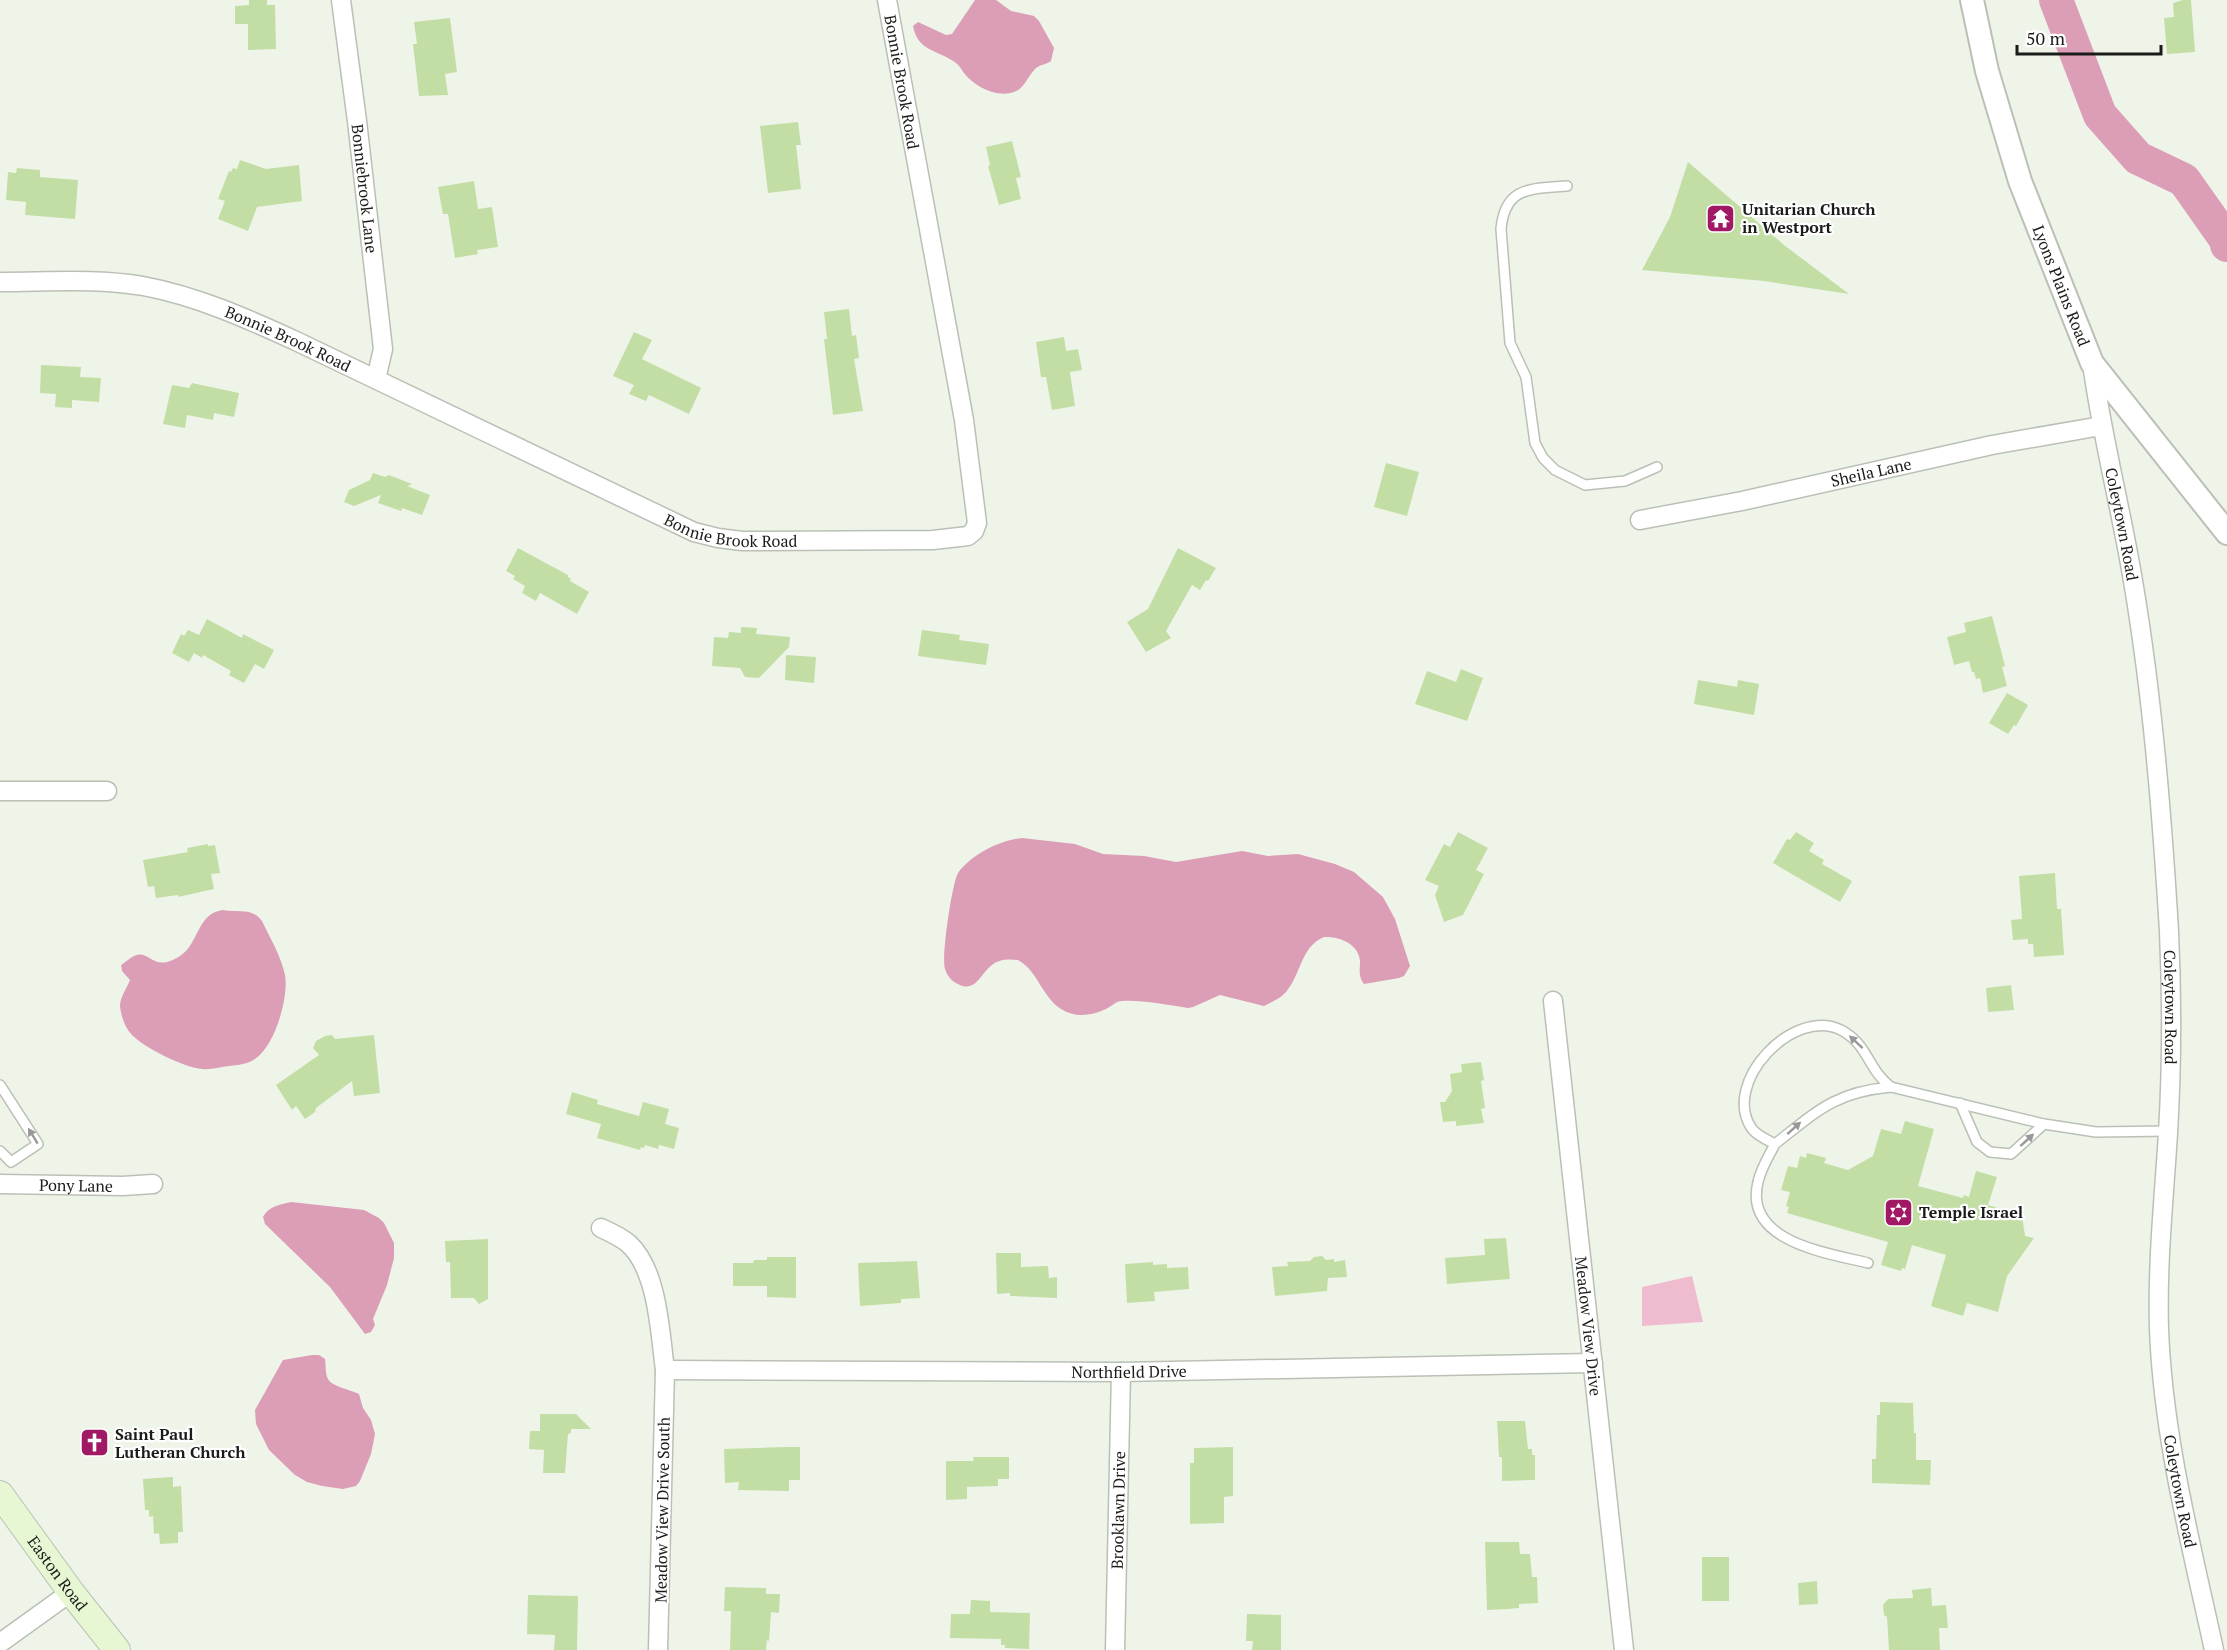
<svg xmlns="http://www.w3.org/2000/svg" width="2227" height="1650" font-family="'PT Serif',serif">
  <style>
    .green { fill: #eebbcf }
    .water { fill: #dc9db6 }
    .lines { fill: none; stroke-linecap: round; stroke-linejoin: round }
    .river { stroke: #dc9db6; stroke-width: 34 }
    .building { fill: #c3dea5 }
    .service-casing { stroke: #bbc0b6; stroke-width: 12 }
    .minor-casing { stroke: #bbc0b6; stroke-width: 21 }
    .tertiary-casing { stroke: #bbc0b6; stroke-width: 26 }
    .secondary-casing { stroke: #bbc0b6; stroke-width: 28 }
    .service { stroke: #fff; stroke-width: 9 }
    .minor { stroke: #fff; stroke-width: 18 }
    .tertiary { stroke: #fff; stroke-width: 22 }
    .secondary { stroke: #e7f6d3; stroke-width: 26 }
    .oneway { fill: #989998 }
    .labels { text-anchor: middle; stroke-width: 4.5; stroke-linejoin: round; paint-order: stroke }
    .street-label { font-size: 16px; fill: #1a1c19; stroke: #fff }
    .poi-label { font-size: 16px; font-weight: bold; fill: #1a1c19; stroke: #fff; text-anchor: start }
  </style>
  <rect width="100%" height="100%" fill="#eff4e9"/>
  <polygon class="green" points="1692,1276 1703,1322 1642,1326 1642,1287"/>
  <g class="water">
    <path d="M975,0H996L1011,11L1034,16L1039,21L1054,48L1051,61C1046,65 1040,64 1035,69C1028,76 1024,89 1014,92C996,98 975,87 964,73C961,69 960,66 956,63C937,49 918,52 913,26L918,22L946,35L952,34Z"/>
    <path d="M1022,838L1075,844L1103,854L1144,856L1176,862L1242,851L1268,856L1298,854L1335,864L1354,872L1383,897L1395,919L1410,966L1404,976L1399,978L1364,984C1358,976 1360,971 1360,961C1359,944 1339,936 1324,937C1300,947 1301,976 1285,993C1280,999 1271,1002 1264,1006L1220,995L1193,1007L1188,1008C1166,1005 1144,1000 1122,1001C1116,1001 1112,1006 1106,1009C1091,1016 1075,1018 1061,1009C1042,997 1038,971 1018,960C1009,959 999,959 992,965C981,973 976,992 960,985C952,982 947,976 945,969C941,958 952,883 958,873C972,854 999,841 1022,838Z"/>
    <path d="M223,910C238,913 252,907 262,921C270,938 281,956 285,975C289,997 275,1046 255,1059C248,1064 238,1065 229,1066C220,1067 210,1070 202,1069C185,1068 143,1047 132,1035C125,1028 121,1016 120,1006C120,997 127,988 130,980L122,971L121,965C126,962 132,956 137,955C150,951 154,973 180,956C199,944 197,913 223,910Z"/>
    <path d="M291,1202L364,1210L379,1218L384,1223L394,1243V1258L387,1285L373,1319L375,1325L371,1332L365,1334L330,1287L265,1224L263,1217C269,1206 279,1205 291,1202Z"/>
    <path d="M312,1355H319L325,1359C326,1365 325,1373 328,1379C331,1386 351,1390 359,1394L363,1408L371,1420L375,1434L371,1454L360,1481L356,1486L343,1489L322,1486L307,1482L295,1475L269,1450L256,1424L255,1410L283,1360Z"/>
  </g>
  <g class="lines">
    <polyline class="river" points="2056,0 2100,115 2138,158 2184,180 2227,241 2227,245"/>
  </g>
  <g class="building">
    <polygon points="249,0 267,0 267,5 275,5 276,49 248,50 248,24 235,24 235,6 249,5"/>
    <polygon points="2183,0 2191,0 2195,52 2167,54 2164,18 2174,17 2173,3"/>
    <polygon points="450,18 457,72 445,74 448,95 419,96 413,44 417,44 414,22"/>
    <polygon points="798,122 801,145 796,145 801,189 768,193 760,126"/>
    <polygon points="1012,141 1021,177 1016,178 1021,199 999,205 988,166 990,165 986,147"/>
    <polygon points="240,160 266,169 299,165 302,201 257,207 248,231 218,219 225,201 218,199 229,171 231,172 233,168 237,169"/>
    <polygon points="1688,162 1784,245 1849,294 1764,281 1642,270 1670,217"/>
    <polygon points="17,168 40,170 40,177 78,180 75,219 25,215 26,202 6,200 8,172 16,173"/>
    <polygon points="474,181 478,209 492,207 498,247 477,250 478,254 455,258 448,214 443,214 438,187"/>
    <polygon points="849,309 852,336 856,335 859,358 854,359 863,411 833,415 824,339 827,339 824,312"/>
    <polygon points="634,332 652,340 642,359 701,388 689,414 649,395 646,401 629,394 634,385 613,376"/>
    <polygon points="1064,337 1066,351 1078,349 1082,370 1070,372 1075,406 1052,410 1046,377 1041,377 1036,342"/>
    <polygon points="41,365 81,367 80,377 101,378 99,402 72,400 72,408 55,407 56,394 40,393"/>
    <polygon points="192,383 239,393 234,417 214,413 213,420 187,415 185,428 163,424 172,385 189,388"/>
    <polygon points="1386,463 1419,472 1407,516 1374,507"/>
    <polygon points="373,473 385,477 389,475 412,484 407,486 430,495 422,515 402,508 401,511 378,503 381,495 354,506 344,502 349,490 370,480"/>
    <polygon points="518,548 568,575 568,577 571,579 570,581 589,592 577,614 540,593 536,601 522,593 525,586 513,579 515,576 506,571"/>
    <polygon points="1178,548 1216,568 1208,581 1206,580 1200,590 1192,585 1166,631 1171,638 1146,652 1127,622 1148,609"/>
    <polygon points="1992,616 2005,666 2002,667 2007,686 1983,693 1980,678 1976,679 1974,672 1972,672 1969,661 1954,665 1947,637 1966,632 1964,623"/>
    <polygon points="207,619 242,638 243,634 274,650 264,669 255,664 244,683 229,675 231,671 203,655 202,658 194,653 189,662 172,653 181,634 184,636 188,630 199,635"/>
    <polygon points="741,627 757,628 756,634 790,637 789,647 759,678 745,677 740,668 712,666 714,637 728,638 729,632 741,633"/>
    <polygon points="922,630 960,635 959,640 989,644 986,665 918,656"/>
    <polygon points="786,655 816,657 814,683 785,680"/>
    <polygon points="1461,669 1483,678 1467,721 1415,704 1427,671 1456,682"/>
    <polygon points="1698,680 1737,687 1738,680 1759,684 1754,715 1694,704"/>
    <polygon points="2007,693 2028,705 2016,726 2014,725 2008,734 1989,723"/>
    <polygon points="1458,832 1488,848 1476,870 1484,874 1463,915 1444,922 1435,895 1439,886 1425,880 1444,844 1450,847"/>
    <polygon points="1796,832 1814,843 1809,851 1824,860 1822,864 1852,881 1840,902 1773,863 1787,839 1790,840"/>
    <polygon points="208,844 208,846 215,845 220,873 211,874 214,889 178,897 178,895 156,898 154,886 148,887 143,860 188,852 187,848"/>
    <polygon points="2055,873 2057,909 2061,909 2064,955 2034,957 2033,944 2028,944 2028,939 2013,940 2011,920 2022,919 2019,876"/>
    <polygon points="2011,985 2014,1010 1988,1012 1986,988"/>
    <polygon points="332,1035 335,1039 374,1035 380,1093 354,1096 352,1081 316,1108 315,1112 305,1119 296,1106 292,1110 276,1085 319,1055 313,1048 316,1041 325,1036"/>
    <polygon points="1481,1062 1484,1080 1481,1081 1485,1108 1481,1109 1484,1123 1456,1126 1456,1121 1443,1122 1440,1102 1445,1102 1452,1091 1450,1074 1462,1072 1461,1064"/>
    <polygon points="572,1092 598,1100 597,1104 639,1116 643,1102 669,1109 665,1124 679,1128 674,1149 659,1145 658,1149 645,1145 644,1148 641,1147 640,1150 597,1138 601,1124 566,1114"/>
    <polygon points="1905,1121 1934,1129 1918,1186 1963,1198 1964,1195 1969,1197 1976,1171 1997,1177 1988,1205 2022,1215 2025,1236 2034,1238 2007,1276 1998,1312 1967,1303 1963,1316 1931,1306 1946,1255 1912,1245 1905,1269 1902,1268 1901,1271 1881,1265 1888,1242 1787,1213 1789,1207 1786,1206 1790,1192 1781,1190 1788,1166 1797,1168 1800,1156 1806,1158 1807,1153 1826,1158 1824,1163 1848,1170 1873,1156 1881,1129 1901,1134"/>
    <polygon points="1506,1238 1510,1279 1447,1284 1445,1258 1485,1255 1484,1239"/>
    <polygon points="488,1239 488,1299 479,1304 474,1298 451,1298 450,1262 446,1262 445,1241"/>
    <polygon points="996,1253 1021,1253 1021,1267 1048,1266 1049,1278 1057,1277 1057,1298 1010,1296 1010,1293 997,1294"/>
    <polygon points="1322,1256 1326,1260 1334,1259 1334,1262 1345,1260 1347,1277 1328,1278 1327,1291 1275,1296 1272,1267 1288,1266 1287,1262 1310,1261 1314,1257"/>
    <polygon points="767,1257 796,1257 796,1298 767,1297 767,1286 733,1286 733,1263 753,1263 754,1260 767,1260"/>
    <polygon points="917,1261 920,1298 901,1299 901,1303 860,1306 858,1263"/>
    <polygon points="1153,1262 1153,1265 1167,1264 1167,1268 1188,1267 1189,1289 1154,1292 1155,1301 1127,1303 1125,1264"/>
    <polygon points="1880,1402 1913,1403 1914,1433 1916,1433 1916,1460 1931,1460 1930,1485 1872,1483 1872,1459 1876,1459 1877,1415 1880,1415"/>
    <polygon points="540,1414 576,1414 591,1429 571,1429 571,1433 568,1434 565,1473 543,1473 544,1450 529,1449 530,1431 540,1431"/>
    <polygon points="1497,1421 1525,1421 1528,1449 1532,1449 1532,1455 1535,1455 1535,1480 1502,1481 1502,1457 1499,1457"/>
    <polygon points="786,1447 800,1447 800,1480 789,1480 789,1491 738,1490 739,1482 725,1483 724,1449"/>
    <polygon points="1233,1447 1233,1496 1224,1497 1224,1523 1190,1524 1190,1463 1194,1463 1194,1448"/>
    <polygon points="973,1457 1009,1457 1009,1479 998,1479 998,1486 967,1487 967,1499 946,1500 946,1461 974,1461"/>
    <polygon points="173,1477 173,1487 181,1486 183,1532 178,1532 178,1543 160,1544 159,1533 154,1534 153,1516 149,1517 149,1510 145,1510 143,1479"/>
    <polygon points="1485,1542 1519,1542 1520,1554 1530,1554 1532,1577 1537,1577 1538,1603 1519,1604 1519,1608 1508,1609 1487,1610"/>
    <rect x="1702" y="1557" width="27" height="44"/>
    <polygon points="1817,1581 1818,1604 1799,1605 1798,1583"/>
    <polygon points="725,1587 766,1588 766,1594 780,1594 779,1613 771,1612 769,1641 767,1640 766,1650 730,1650 731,1611 724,1611"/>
    <polygon points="1931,1588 1932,1606 1946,1605 1948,1628 1939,1628 1940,1650 1889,1650 1887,1617 1884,1615 1883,1605 1888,1599 1913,1598 1912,1590"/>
    <polygon points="528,1595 578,1596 577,1650 554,1650 555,1635 527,1634"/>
    <polygon points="971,1600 990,1601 990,1612 1030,1613 1029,1649 1005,1648 1005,1645 1001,1645 1001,1639 950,1638 951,1614 970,1614"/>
    <polygon points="1247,1614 1281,1615 1281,1650 1252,1650 1253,1641 1246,1641"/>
  </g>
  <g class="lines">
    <defs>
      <g id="service">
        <path d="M1567,186C1531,189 1505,186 1501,229L1510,343L1526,377L1535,443L1543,458L1555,470L1585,485L1625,481L1657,467"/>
        <polyline points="0,1085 38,1144 11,1162 0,1151"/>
        <path d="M1891,1087C1867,1069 1869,1045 1841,1030C1794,1006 1720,1083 1752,1129C1758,1136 1767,1140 1775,1144C1817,1111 1835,1092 1891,1087L2044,1124L2096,1132L2168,1131"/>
        <polyline points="1960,1103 1977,1142 1990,1152 2011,1154 2044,1124"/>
        <path d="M1775,1144C1769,1156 1761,1168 1758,1182C1743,1242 1828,1253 1868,1263"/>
      </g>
      <g id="minor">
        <path id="s1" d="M341,0L357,121L383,349L376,379"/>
        <path id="s2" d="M0,282C47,282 96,278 143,286C197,296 248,319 298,342L694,532L718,538L742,541L933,540L968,536L974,531L977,523L964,420L887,0"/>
        <path id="s3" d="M2092,363C2102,438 2122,512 2134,587C2153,701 2162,816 2169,931C2172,999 2172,1066 2168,1133C2164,1198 2157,1263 2159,1329C2163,1437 2191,1544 2214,1650"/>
        <path id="s4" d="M1640,520L1742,501L1992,445L2101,426"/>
        <polyline points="0,791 107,791"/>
        <path id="s5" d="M1553,1001L1624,1650"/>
        <path id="s6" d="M0,1184L123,1186L153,1184"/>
        <path d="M601,1228C610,1232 621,1237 629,1244C658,1271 660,1333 665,1370L658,1650"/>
        <path id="s7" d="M665,1370L1121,1372L1593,1363"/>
        <polyline points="0,1643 71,1592"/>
        <path id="s8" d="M1115,1650L1121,1372"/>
      </g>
      <g id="tertiary">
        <path id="s9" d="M1972,0L1987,71L2020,181L2092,363L2227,533"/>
      </g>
      <g id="secondary">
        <path id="s10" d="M0,1494L71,1592L117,1650"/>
      </g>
    </defs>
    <use href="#service" class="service-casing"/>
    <use href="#minor" class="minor-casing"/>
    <use href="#tertiary" class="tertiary-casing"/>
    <use href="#secondary" class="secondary-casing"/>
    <use href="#service" class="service"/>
    <use href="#minor" class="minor"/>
    <use href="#tertiary" class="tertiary"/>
    <use href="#secondary" class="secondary"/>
  </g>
  <defs><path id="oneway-solid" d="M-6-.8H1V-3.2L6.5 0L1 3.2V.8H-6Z" transform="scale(1.5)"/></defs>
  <g class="oneway">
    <use href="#oneway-solid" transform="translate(1856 1042) rotate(-137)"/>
    <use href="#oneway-solid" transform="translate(1794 1128) rotate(-42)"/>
    <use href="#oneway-solid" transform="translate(33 1136) rotate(-121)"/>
    <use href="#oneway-solid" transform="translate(2027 1140) rotate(-42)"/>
  </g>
  <defs>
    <symbol id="temple-square" viewBox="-11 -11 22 22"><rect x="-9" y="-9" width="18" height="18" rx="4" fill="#a11864" stroke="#fff"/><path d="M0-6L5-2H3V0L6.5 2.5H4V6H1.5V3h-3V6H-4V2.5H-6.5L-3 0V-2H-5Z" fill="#fff"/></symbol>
    <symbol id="synagogue-square" viewBox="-11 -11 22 22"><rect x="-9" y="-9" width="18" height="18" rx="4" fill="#a11864" stroke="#fff"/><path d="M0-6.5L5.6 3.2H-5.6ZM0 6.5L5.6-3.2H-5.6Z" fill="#fff"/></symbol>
    <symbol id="church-square" viewBox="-11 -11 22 22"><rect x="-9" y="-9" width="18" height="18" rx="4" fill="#a11864" stroke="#fff"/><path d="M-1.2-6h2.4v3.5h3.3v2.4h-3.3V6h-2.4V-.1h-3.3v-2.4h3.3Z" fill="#fff"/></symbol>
  </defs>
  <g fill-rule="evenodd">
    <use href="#temple-square" x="1704" y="202" width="33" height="33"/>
    <use href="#synagogue-square" x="1882" y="1196" width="33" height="33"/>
    <use href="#church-square" x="78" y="1426" width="33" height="33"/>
  </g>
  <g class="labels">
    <g class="street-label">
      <text transform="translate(902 82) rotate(80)" y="6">Bonnie Brook Road</text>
      <text dy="6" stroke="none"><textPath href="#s1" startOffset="190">Bonniebrook Lane</textPath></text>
      <text dy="6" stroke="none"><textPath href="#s9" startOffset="300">Lyons Plains Road</textPath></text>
      <text dy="6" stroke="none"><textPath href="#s2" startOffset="298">Bonnie Brook Road</textPath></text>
      <text dy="6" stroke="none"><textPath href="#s4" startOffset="236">Sheila Lane</textPath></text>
      <text dy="6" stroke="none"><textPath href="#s3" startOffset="164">Coleytown Road</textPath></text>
      <text dy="6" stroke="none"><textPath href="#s2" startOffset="784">Bonnie Brook Road</textPath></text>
      <text dy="6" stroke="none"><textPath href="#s3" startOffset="650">Coleytown Road</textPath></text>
      <text dy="6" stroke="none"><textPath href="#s6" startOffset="76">Pony Lane</textPath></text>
      <text dy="6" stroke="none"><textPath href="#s5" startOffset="327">Meadow View Drive</textPath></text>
      <text dy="6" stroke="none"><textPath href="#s7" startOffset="464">Northfield Drive</textPath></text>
      <text dy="6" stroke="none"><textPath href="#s3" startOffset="1136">Coleytown Road</textPath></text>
      <text transform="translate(662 1510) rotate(-89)" y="6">Meadow View Drive South</text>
      <text dy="6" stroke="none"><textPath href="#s8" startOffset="140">Brooklawn Drive</textPath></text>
      <text dy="6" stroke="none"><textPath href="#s10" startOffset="98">Easton Road</textPath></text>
    </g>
    <g class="poi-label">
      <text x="1742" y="215">Unitarian Church<tspan x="1742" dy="18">in Westport</tspan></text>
      <text x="1919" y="1218">Temple Israel</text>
      <text x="115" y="1440">Saint Paul<tspan x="115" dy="18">Lutheran Church</tspan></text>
    </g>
  </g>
  <path d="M2017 45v9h144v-9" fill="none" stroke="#1a1c19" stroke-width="3"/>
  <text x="2026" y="45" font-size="18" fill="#1a1c19" stroke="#ffffff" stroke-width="4.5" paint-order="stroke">50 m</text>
</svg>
